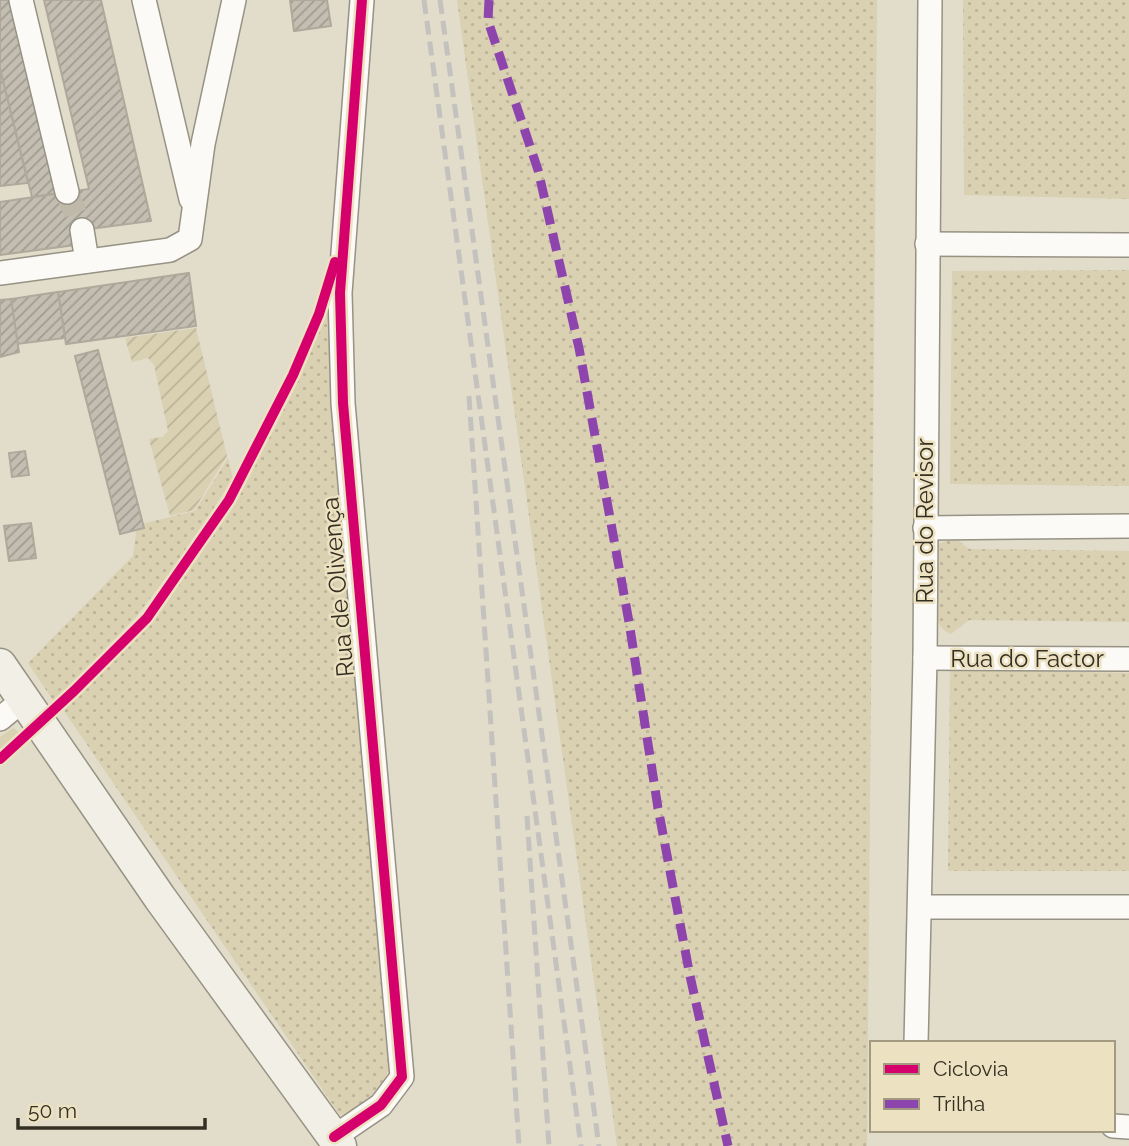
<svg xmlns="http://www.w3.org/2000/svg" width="1129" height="1146" font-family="Raleway,sans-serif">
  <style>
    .grass { fill: url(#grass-dots) }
    .garden { fill: url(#garden-furrows) }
    .building { fill: url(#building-hatch); stroke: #aea99b; stroke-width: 2 }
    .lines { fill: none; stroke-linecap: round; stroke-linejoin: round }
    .street-tunnel { stroke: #bfb9a9; stroke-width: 23; stroke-dasharray: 23 11; stroke-linecap: butt }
    .street-casing { stroke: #969284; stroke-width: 26 }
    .secondary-casing { stroke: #969284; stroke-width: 35 }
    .street { stroke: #fbfaf7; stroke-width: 23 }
    .secondary { stroke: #f2f0e6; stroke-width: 32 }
    .rail { stroke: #c4c2be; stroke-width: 5; stroke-dasharray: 14 7; stroke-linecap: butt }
    .quiet { stroke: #8e44ad; stroke-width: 9; stroke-dasharray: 18 9; stroke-linecap: butt }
    .cycleway-casing { stroke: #ece1c0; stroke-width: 15 }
    .cycleway { stroke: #d6006c; stroke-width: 10 }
    .labels { text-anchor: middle; stroke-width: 5; stroke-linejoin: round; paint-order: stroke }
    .street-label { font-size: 24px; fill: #342f23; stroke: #ece1c0 }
  </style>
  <defs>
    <pattern id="grass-dots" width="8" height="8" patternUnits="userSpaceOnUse" patternTransform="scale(1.75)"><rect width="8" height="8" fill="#dad0b2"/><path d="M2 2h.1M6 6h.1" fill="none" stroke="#bcb399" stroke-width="1.8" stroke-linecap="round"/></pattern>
    <pattern id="garden-furrows" width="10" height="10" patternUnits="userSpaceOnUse" patternTransform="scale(1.75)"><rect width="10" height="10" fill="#dad0b2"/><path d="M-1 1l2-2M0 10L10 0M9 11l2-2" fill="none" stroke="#bcb399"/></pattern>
    <pattern id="building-hatch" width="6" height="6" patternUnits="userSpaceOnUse" patternTransform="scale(1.75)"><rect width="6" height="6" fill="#c3beb1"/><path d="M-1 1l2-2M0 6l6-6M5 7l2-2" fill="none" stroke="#9f9b90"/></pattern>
  </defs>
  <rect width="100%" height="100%" fill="#e2dcca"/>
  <g class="grass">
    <polygon points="457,0 877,0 867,1146 617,1146"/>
    <polygon points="963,0 1129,0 1129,199 964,195"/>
    <polygon points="1129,270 1129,486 950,484 952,271"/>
    <path d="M330,294L329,371L390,1057C388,1091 371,1096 346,1114L340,1115L64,711L194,562L275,428Z"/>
    <polygon points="228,458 233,479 180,559 136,617 54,702 28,663 133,556 137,525 195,511"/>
    <path d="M955,538L969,549L1129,551V622L969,620L951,634C924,623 935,577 936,553L938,544Z"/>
    <polygon points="950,669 1129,673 1129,871 948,871"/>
  </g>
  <g class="garden">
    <polygon points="196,328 227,456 194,510 170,516 149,439 163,437 168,431 154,365 148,358 132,362 125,338"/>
    <polygon points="13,728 20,733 0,750 0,737"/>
  </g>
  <g class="building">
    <polygon points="0,0 10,0 59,193 32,197 0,69"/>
    <polygon points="44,0 101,0 151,221 82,230 75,245 0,255 0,202 89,189"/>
    <polygon points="290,0 327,0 331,26 294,31"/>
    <polygon points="0,69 28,183 0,186"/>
    <polygon points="189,273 196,326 66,344 58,292"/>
    <polygon points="58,292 65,338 17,344 11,299"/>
    <polygon points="11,299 19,352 0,357 0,300"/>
    <polygon points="98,350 144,528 120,534 75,356"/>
    <polygon points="25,451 29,475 12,477 9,453"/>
    <polygon points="31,523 36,558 9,561 4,526"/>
  </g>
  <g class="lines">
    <polyline class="street-tunnel" points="67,192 82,230"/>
    <defs>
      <g id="street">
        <polyline points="21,0 67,192"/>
        <polyline points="144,0 191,199"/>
        <polyline points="82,230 87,261"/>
        <polyline points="927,244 1129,245"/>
        <polyline points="0,273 170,250 190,239 203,144 234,0"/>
        <polyline points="925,528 1129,526"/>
        <polyline points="925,658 1129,659"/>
        <polyline points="0,719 23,700"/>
        <polyline points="921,907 1129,907"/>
        <polyline points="916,1043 925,658 930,0"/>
        <polyline points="1113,1126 1129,1127"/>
        <polyline points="334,1137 381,1105 402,1077 343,403 340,293 362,0"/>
      </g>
      <polyline id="secondary" points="0,665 160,898 340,1146"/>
    </defs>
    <use href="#street" class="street-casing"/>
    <use href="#secondary" class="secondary-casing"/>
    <use href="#street" class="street"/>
    <use href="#secondary" class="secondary"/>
    <g class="rail">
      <polyline points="424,0 581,1146"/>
      <polyline points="440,0 599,1146"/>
      <polyline points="469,396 519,1146"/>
      <polyline points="527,816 549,1146"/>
    </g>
    <polyline class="quiet" points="489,0 488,21 538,170 579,348 629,622 658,808 690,976 728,1146"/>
    <defs>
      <g id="cycleway">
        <polyline points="0,759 74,691 147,618 229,500 293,375 319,314 335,262"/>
        <polyline points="334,1137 381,1105 402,1077 343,403 340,293 362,0"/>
      </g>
    </defs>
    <use href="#cycleway" class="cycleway-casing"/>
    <use href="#cycleway" class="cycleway"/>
  </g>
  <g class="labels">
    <g class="street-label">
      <text transform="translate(925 521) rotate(-90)" y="8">Rua do Revisor</text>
      <text transform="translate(338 587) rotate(-95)" y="8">Rua de Olivença</text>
      <text x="1027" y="667">Rua do Factor</text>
    </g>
  </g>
  <rect x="870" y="1041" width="245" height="91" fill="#ece1c0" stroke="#a29a81" stroke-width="2"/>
  <rect x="884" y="1064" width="35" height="10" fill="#d6006c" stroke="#a29a81" stroke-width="2"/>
  <text x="933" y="1076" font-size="21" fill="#342f23">Ciclovia</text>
  <rect x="884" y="1099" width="35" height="10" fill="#8e44ad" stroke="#a29a81" stroke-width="2"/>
  <text x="933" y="1111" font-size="21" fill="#342f23">Trilha</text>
  <path d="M18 1118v10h187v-10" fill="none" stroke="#342f23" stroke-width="3.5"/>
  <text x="28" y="1118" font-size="21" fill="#342f23" stroke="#ece1c0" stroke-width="5" paint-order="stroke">50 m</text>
</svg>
